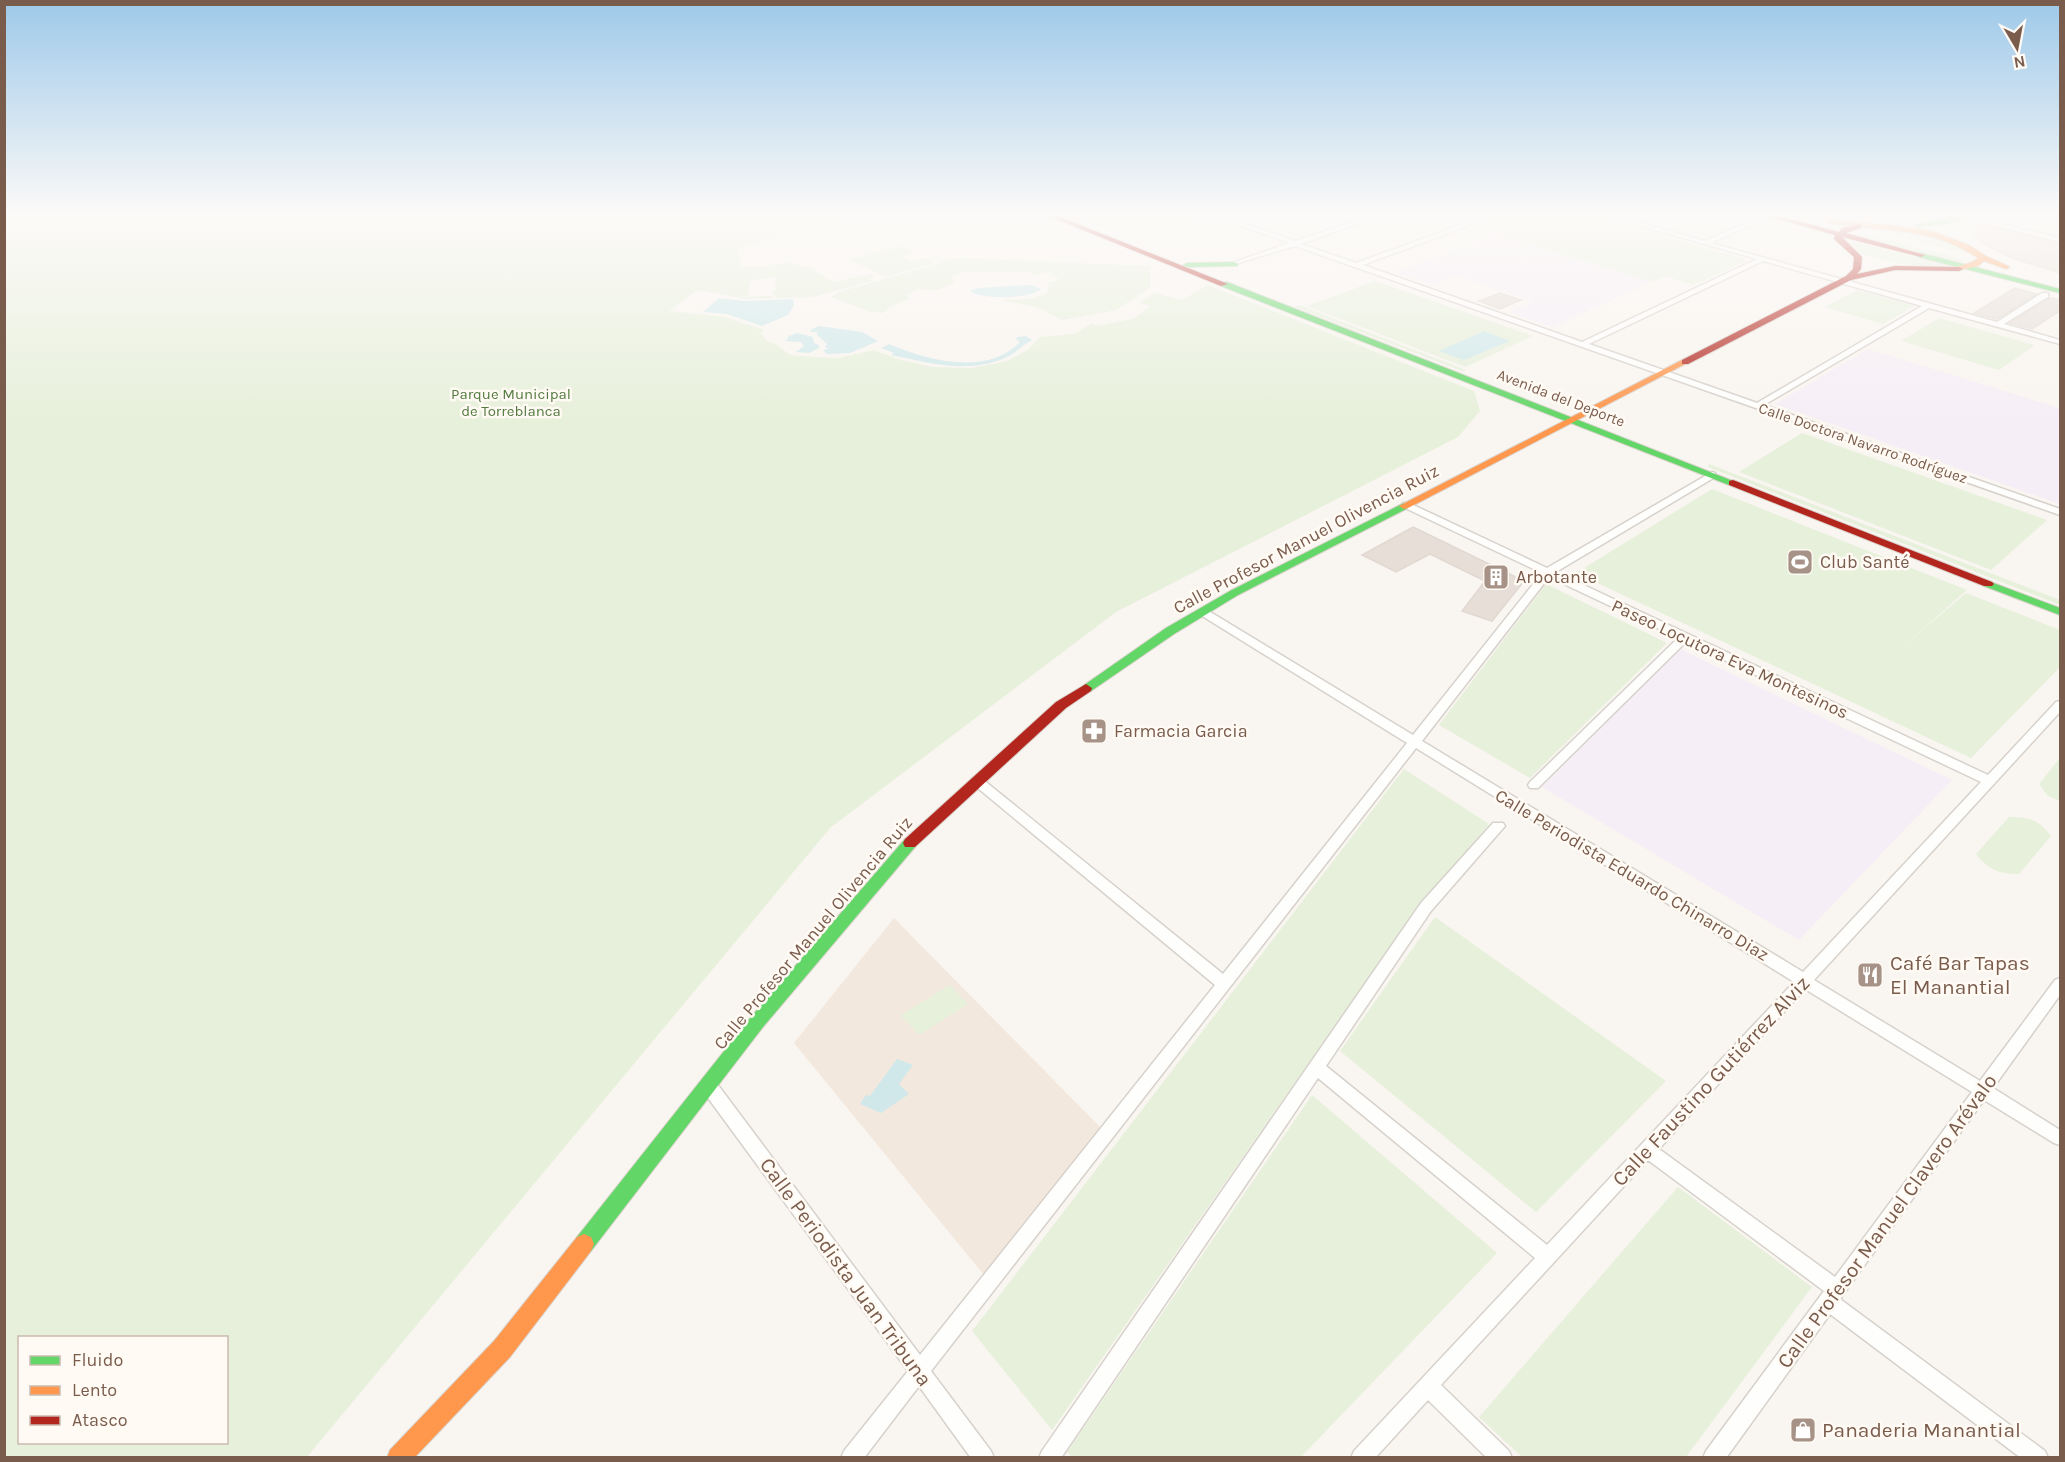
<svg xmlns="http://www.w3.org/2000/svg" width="2065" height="1462" font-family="Karla,sans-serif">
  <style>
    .residential { fill: #f2e8de }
    .education { fill: #f6eef6 }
    .green { fill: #e7f0db; fill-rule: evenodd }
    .water { fill: #d0e8ea }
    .building { fill: #e6ded7; stroke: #e2d8d2; stroke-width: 1.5 }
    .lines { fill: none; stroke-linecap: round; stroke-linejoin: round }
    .street-casing { stroke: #d7d1cb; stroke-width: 3 }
    .fast-casing { stroke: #d9d2cb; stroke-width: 2 }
    .slow-casing { stroke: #d9d2cb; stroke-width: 2 }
    .jam-casing { stroke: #d9d2cb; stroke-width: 2 }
    .street { fill: #fefefd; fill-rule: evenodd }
    .fast { fill: #63d668; fill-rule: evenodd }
    .slow { fill: #ff974d; fill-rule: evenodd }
    .jam { fill: #b3261e; fill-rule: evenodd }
    .labels { text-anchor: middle; stroke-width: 5; stroke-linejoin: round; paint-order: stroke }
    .far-park-label { font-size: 15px; fill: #537a41; stroke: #fffaf3 }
    .far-street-label { font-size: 15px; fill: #7a5c4d; stroke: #fffaf3 }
    .street-label { font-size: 18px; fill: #7a5c4d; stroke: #fffaf3 }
    .poi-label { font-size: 18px; fill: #7a5c4d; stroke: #fffaf3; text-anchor: start }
    .near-poi-label { font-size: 21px; fill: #7a5c4d; stroke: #fffaf3; text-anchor: start }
    .near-street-label { font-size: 21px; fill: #7a5c4d; stroke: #fffaf3 }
  </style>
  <rect width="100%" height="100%" fill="#f9f5f0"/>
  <g class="residential">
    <polygon points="1834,215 1940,215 1898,221"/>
    <polygon points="894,918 1101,1128 984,1275 794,1043"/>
  </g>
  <g class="education">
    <polygon points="1497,234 1652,282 1552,327 1509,312 1533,301 1457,276 1432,285 1395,272"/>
    <polygon points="1868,349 2060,408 2060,504 1775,404"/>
    <polygon points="1680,649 1952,780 1799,940 1542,787"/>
  </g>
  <g class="green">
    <path d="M5,215H863L747,245L743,250H738L741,266C758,270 772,263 789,263C796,262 801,268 808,267L834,282L872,274L875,276L868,278L873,281L813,297L776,298L771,291H775L776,277L750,281L749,295L740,297L772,296V298L747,299L697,290L669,311L725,317L764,330L761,333L767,341L777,345L789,354L797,356L838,358L874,350L901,360L933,367L971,368L1007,361L1029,349L1040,337L1074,334L1092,323L1096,326L1133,319L1151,306L1139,303L1154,293L1182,300L1208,285L1474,391L1480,411L1458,437L1116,612L830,828L307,1457L5,1458ZM20,1338H226V1442H20Z"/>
    <polygon points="1073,215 1191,215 1200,218 1134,238"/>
    <polygon points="1506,215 1589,215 1748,260 1694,285 1665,276 1652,282 1497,234 1509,229 1486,222"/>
    <polygon points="1895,228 1939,236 1969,251 1971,254 1869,229"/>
    <polygon points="1854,232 1956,257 1963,260 1964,264 1858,236"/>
    <path d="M1846,240L1949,266C1927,268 1857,262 1846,240Z"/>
    <polygon points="900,246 914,253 903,256 913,262 926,258 935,263 885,277 850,260"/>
    <polygon points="958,258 1150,266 1150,288 1116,310 1062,320 1037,307 1001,300 1031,299 1047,293 1049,282 1059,280 1049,272 1038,275 1028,272 961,272 952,277 955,283 938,290 917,289 907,295 909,299 891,306 883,313 871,312 831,297 839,292"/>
    <polygon points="1375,281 1533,336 1465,367 1307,306"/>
    <polygon points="1857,290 1914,306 1883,324 1825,307"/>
    <polygon points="1299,305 1466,370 1462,371 1295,307"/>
    <polygon points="1939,318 2035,345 1999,370 1901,341"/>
    <polygon points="1802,433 2047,520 1991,570 1739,472"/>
    <polygon points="1709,464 2060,600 2060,605 1708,467"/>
    <polygon points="1712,489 1967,590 1900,649 1966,593 2060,630 2060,667 1971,758 1576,573"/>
    <polygon points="1546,584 1667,643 1530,778 1439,725"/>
    <polygon points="2060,758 2060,801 2048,796 2039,784"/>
    <polygon points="1404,769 1489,824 1389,948 1052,1430 972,1331"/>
    <path d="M2009,817C2029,817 2039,820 2051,836L2019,874C1999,874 1989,870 1976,854Z"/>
    <polygon points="1435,917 1666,1081 1536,1212 1340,1051"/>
    <polygon points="950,985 968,1004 919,1035 901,1015"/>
    <polygon points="1312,1095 1497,1253 1301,1457 1072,1457 1067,1452"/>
    <polygon points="1678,1187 1812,1287 1686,1457 1522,1457 1479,1417"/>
  </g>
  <g class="water">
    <path d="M1032,285L1041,289C1030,299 982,300 970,291L977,288Z"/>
    <polygon points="719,298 744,301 793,299 794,305 788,315 762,326 727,314 703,312"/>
    <polygon points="819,326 862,332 878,341 850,353 827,354 823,350 829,349 825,347 827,344 817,335 817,332 810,332 812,329"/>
    <polygon points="1484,331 1510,341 1464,360 1439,351"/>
    <polygon points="797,333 813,337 814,343 819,345 819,348 809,353 796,352 804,346 801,342 786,341 789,336"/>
    <path d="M1026,336L1032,340C1022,345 1015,354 1005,358C968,374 929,363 891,355L894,353L881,348L889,344C926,360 987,377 1020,342L1016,339L1017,337Z"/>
    <polygon points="897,1059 913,1065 899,1084 909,1094 881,1113 860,1104 866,1095 870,1096"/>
  </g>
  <g class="building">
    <polygon points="1980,224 2061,244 2061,273 2014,259 1988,246 1977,238 1974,232"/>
    <polygon points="2015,288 2037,294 1997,319 1974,313"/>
    <polygon points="1500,293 1521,300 1500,309 1479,301"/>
    <polygon points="2050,298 2061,300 2061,310 2032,329 2010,323"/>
    <polygon points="1413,527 1524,581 1492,621 1462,611 1485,581 1430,554 1396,572 1362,555"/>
  </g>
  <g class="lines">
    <defs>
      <g id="street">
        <path d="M1211,215C1221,215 1231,222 1240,222C1251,221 1259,215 1270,215L1246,224L1295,241L1374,215H1383L1301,244L1356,263L1488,215H1497L1363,265L1582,342L1757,259L1602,215H1612L1705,241L1756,219H1760V221L1711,243L1997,322L2042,293H2048V297L2004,324L2060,340V344L1929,308L1764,405L2060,509V515L1295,246L1232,265V263L1289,243ZM1763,261L1922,306L1757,403L1589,344Z"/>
        <polygon points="1954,215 1964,215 2060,238 2060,242"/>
        <polygon points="2052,215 2060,215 2060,218 2053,216"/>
        <path d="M1712,472L1715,473V477L1556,572L1988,775L2056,702L2060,701V712L1814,980L1980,1081L2055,980L2060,978V995L1993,1088L2060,1130V1145L2054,1143L1984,1100L1840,1299L2045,1451L2048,1458H2021L1830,1314L1726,1458H1703L1706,1451L1824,1291L1648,1160L1441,1385L1509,1451L1512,1458H1487L1428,1400L1375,1458H1351L1354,1451L1535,1258L1318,1078L1061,1458H1039L1042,1451L1421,903L1493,823H1503L1505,826L1431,911L1326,1066L1547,1245L1794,982L1416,748L931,1371L991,1451L994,1458H971L919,1386L864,1458H841L844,1451L908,1371L703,1091L701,1086L703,1081L709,1079L715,1081L920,1355L1215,985L973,784L971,781L973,778H981L1223,974L1407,743L1199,614L1198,612L1199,610H1207L1413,735L1542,573L1403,507V503H1409L1547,568ZM1549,577L1678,638L1530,782L1528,785L1530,788H1538L1686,642L1981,782L1803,972L1422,741ZM1805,989L1972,1092L1835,1277L1659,1149Z"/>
      </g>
      <g id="fast">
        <polygon points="1962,215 1972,215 1947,224 1918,227 1914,225"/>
        <polygon points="1921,253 2060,289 2060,293 1918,257 1917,255"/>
        <polygon points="1234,262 1238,264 1237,266 1187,267 1183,265 1187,263"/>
        <polygon points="1221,282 1227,282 1738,483 1737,485 1729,485 1221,286"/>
        <polygon points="1404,503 1409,506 1408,508 1238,595 1174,634 1091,691 1086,692 1080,688 1166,628 1230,591"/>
        <polygon points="1988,581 2060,608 2060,615 1984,586 1982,584 1984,582"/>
        <polygon points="910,838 915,839 917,843 915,847 763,1027 591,1251 584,1254 577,1251 574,1244 577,1237 751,1017 905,839"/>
      </g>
      <g id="slow">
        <path d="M1831,220L1891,225L1932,231L1969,245L1986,256L2010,267L2006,269L1984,261L1978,266L1956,271V267L1972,262L1978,258C1929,225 1883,233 1829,223L1827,222Z"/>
        <polygon points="1682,360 1689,362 1408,508 1404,509 1399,506"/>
        <polygon points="584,1234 591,1237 594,1244 591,1251 510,1357 414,1458 387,1458 390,1450 494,1341 577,1237"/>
      </g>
      <g id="jam">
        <polygon points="1046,215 1055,215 1228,284 1221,286"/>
        <polygon points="1764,215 1775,215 1839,232 1842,228 1861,224 1861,228 1846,233 1925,255 1921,257 1842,237 1862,257 1861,269 1857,274 1895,266 1959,267 1963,269 1959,271 1895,270 1851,280 1688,364 1682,364 1682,360 1846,276 1853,269 1854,257 1834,239 1835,235"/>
        <polygon points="1733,480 1992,582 1994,584 1992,586 1984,586 1729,485 1729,481"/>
        <polygon points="1086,684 1092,688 1091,691 1066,708 915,847 905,847 903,843 905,839 1056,702"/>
      </g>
    </defs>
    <use href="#street" class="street-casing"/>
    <use href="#fast" class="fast-casing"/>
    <use href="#slow" class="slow-casing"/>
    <use href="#jam" class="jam-casing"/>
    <use href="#street" class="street"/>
    <use href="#fast" class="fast"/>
    <use href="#slow" class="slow"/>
    <use href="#jam" class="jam"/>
  </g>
  <linearGradient id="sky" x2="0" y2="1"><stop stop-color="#9ec9e9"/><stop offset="0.51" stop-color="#fcfaf8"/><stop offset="1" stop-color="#fcfaf8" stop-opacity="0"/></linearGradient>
  <rect width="2065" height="420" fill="url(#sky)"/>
  <defs>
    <symbol id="stadium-square" viewBox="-11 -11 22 22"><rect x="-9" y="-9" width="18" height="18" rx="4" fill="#a69286" stroke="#fffaf3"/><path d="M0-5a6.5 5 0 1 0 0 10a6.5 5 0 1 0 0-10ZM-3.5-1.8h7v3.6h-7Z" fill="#fff"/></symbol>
    <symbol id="building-square" viewBox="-11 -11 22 22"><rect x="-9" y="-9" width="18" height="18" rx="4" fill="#a69286" stroke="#fffaf3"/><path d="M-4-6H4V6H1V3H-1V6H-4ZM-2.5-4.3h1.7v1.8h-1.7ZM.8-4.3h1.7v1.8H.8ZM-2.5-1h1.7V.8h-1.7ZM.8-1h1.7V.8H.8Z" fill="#fff"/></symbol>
    <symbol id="pharmacy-square" viewBox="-11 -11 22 22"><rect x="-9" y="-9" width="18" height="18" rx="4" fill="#a69286" stroke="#fffaf3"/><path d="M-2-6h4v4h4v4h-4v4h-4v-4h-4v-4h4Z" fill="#fff"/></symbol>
    <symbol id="restaurant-square" viewBox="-11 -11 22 22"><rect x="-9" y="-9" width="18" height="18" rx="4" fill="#a69286" stroke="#fffaf3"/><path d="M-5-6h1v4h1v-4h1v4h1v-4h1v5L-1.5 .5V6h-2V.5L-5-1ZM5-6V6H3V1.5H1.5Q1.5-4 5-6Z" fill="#fff"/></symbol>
    <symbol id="shop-square" viewBox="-11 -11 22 22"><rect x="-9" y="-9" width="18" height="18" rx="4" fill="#a69286" stroke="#fffaf3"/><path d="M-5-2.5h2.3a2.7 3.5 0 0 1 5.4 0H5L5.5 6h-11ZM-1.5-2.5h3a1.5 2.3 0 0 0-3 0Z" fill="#fff"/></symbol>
  </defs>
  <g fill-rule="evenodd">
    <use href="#stadium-square" x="1785" y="547" width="30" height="30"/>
    <use href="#building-square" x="1481" y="562" width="30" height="30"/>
    <use href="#pharmacy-square" x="1079" y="716" width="30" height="30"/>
    <use href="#restaurant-square" x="1855" y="960" width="30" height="30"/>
    <use href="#shop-square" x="1788" y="1415" width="30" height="30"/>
  </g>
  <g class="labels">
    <g class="far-park-label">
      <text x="511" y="399">Parque Municipal<tspan x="511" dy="17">de Torreblanca</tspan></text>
    </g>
    <g class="far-street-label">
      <text transform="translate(1561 398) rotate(21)" y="5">Avenida del Deporte</text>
      <text transform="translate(1863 443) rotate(19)" y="5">Calle Doctora Navarro Rodríguez</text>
    </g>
    <g class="street-label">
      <text transform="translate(1306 539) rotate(-28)" y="6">Calle Profesor Manuel Olivencia Ruiz</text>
      <text transform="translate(1730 659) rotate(25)" y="6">Paseo Locutora Eva Montesinos</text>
      <text transform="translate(1632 875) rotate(31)" y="6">Calle Periodista Eduardo Chinarro Diaz</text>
      <text transform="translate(813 933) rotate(-50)" y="6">Calle Profesor Manuel Olivencia Ruiz</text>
    </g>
    <g class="poi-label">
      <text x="1820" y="568">Club Santé</text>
      <text x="1516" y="583">Arbotante</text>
      <text x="1114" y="737">Farmacia Garcia</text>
    </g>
    <g class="near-poi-label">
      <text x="1890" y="970">Café Bar Tapas<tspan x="1890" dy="24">El Manantial</tspan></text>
      <text x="1822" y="1437">Panaderia Manantial</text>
    </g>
    <g class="near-street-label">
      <text transform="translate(1711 1081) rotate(-47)" y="7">Calle Faustino Gutiérrez Alviz</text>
      <text transform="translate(1887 1221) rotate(-54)" y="7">Calle Profesor Manuel Clavero Arévalo</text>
      <text transform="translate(846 1272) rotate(54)" y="7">Calle Periodista Juan Tribuna</text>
    </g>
  </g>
  <rect width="2065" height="1462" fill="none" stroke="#7a5c4d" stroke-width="12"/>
  <rect x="18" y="1336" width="210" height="108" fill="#fffaf3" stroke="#cabbb1" stroke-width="1.5"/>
  <rect x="30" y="1356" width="30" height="9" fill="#63d668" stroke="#cabbb1" stroke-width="1.5"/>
  <text x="72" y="1366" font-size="18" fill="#7a5c4d">Fluido</text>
  <rect x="30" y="1386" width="30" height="9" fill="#ff974d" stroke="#cabbb1" stroke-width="1.5"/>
  <text x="72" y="1396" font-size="18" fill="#7a5c4d">Lento</text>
  <rect x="30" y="1416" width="30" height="9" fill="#b3261e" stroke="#cabbb1" stroke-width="1.5"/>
  <text x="72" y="1426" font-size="18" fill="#7a5c4d">Atasco</text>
  <g transform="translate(2017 48) rotate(170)" stroke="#fffaf3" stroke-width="4.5" paint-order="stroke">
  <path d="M0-4.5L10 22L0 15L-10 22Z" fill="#7a5c4d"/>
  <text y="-9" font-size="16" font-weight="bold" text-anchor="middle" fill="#7a5c4d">N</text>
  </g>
</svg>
